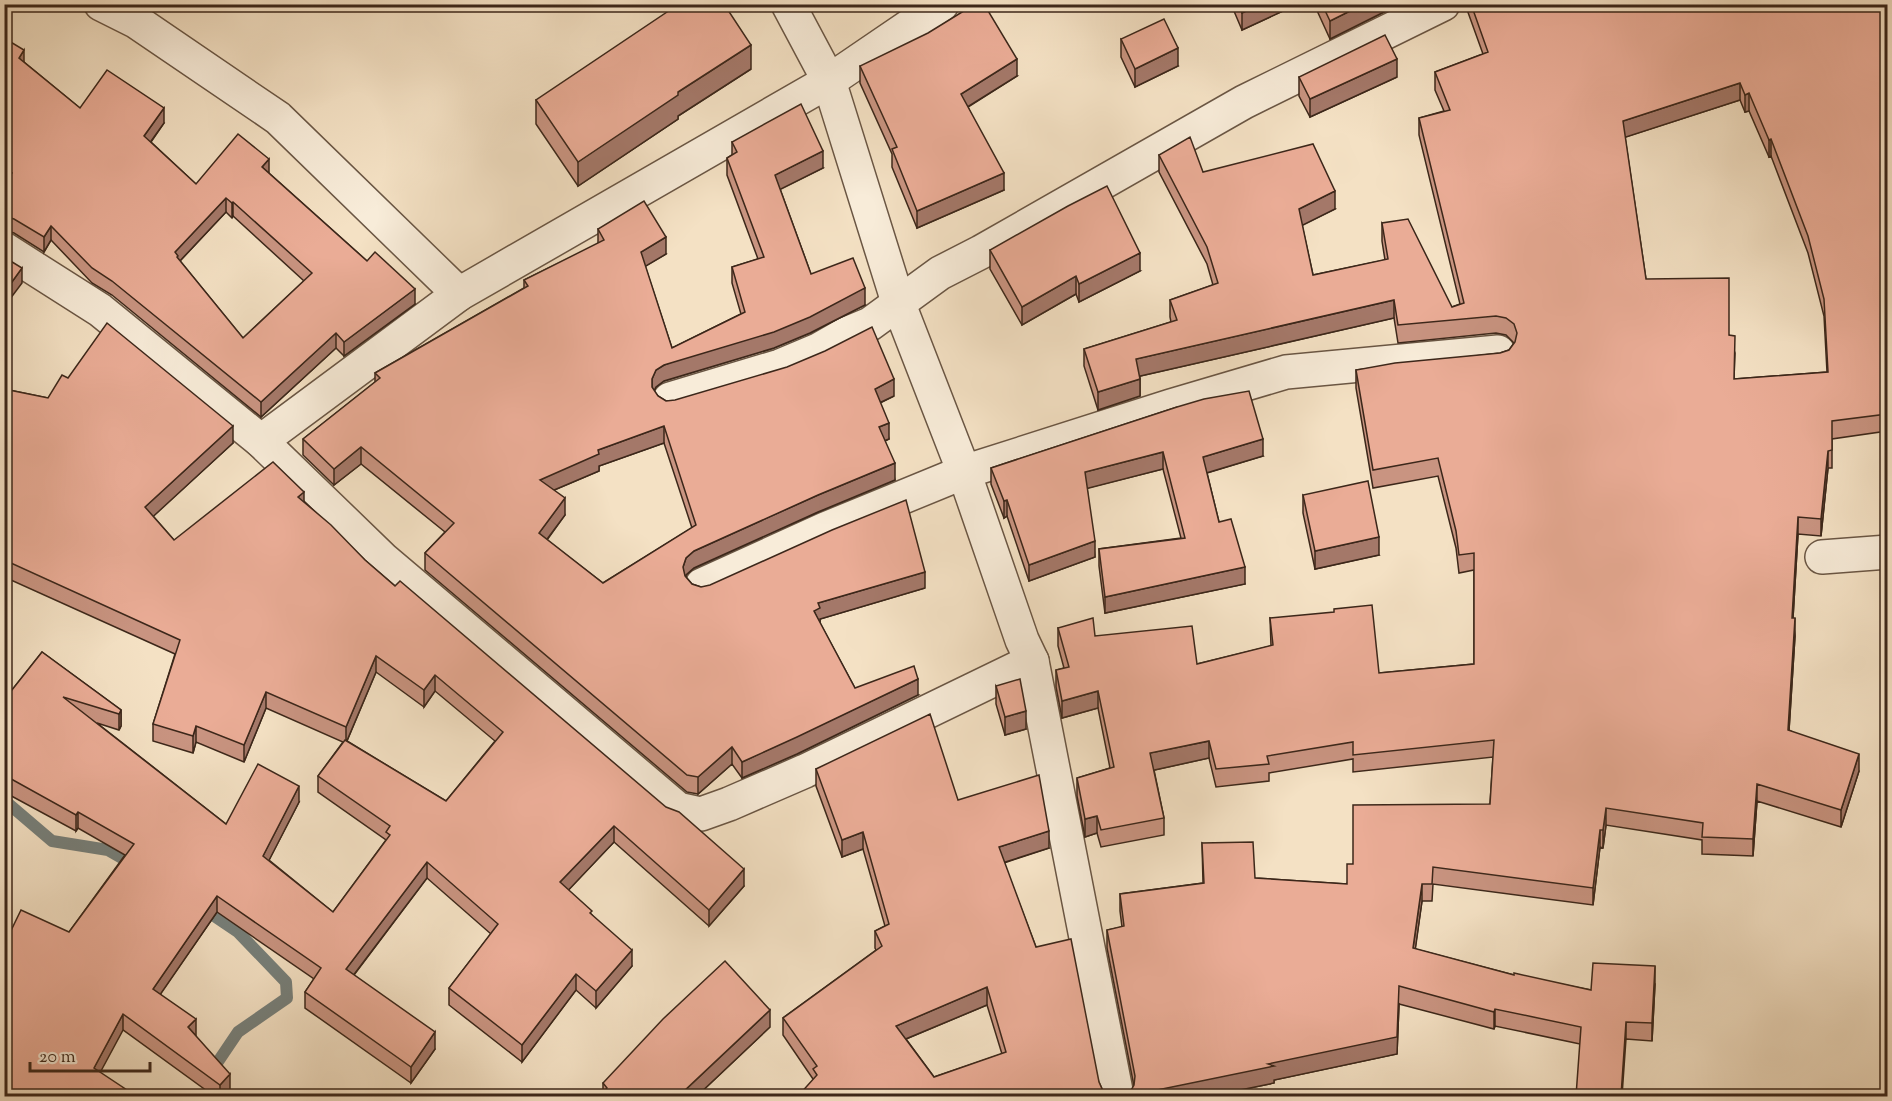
<svg xmlns="http://www.w3.org/2000/svg" width="1892" height="1101" font-family="'Sorts Mill Goudy',serif">
  <style>
    .lines { fill: none; stroke-linecap: round; stroke-linejoin: round }
    .stream { stroke: #77807b; stroke-width: 12 }
    .street-casing { stroke: #6a5644; stroke-width: 36 }
    .street { stroke: #f8ecd9; stroke-width: 33 }
    .wall { fill: #c99481; stroke: #3c271a; stroke-width: 1.5; fill-rule: evenodd }
    .shaded-wall { fill: #a47869; stroke: #3c271a; stroke-width: 1.5 }
    .building { fill: #eaac96; stroke: #3c271a; stroke-width: 1.5; fill-rule: evenodd }
  </style>
  <rect width="100%" height="100%" fill="#f4e1c4"/>
  <filter id="stains"><feTurbulence type="fractalNoise" baseFrequency=".00333" numOctaves="4"/><feColorMatrix values="0 0 0 0 .2 0 0 0 0 .09 0 0 0 0 .02 0 0 0 .5 -.17"/></filter>
  <radialGradient id="worn" r=".72"><stop offset=".6" stop-color="#630" stop-opacity="0"/><stop offset="1" stop-color="#630" stop-opacity=".3"/></radialGradient>
  <g class="lines">
    <g class="stream">
      <polyline points="4,800 52,841 108,850 136,866"/>
      <polyline points="201,907 238,932 286,982 287,998 238,1032 209,1075"/>
    </g>
    <defs>
      <g id="street">
        <polyline points="101,4 137,22 278,118 459,294"/>
        <polyline points="788,4 829,81 898,302 964,472 1022,640 1032,661 1117,1096"/>
        <polyline points="4,249 100,310 261,441 383,559 678,809 701,814 729,804 805,771 1032,661"/>
        <polyline points="670,399 780,366 818,350 846,334 870,324 940,273 981,252 1244,102 1443,4"/>
        <polyline points="261,441 459,294 829,81 942,4"/>
        <polyline points="1822,557 1888,552"/>
        <polyline points="702,585 825,529 964,472 1171,406 1286,372 1498,352"/>
      </g>
    </defs>
    <use href="#street" class="street-casing"/>
    <use href="#street" class="street"/>
  </g>
  <g class="wall">
    <polygon points="1231,4 1298,4 1242,30"/>
    <polygon points="1314,4 1400,4 1330,39"/>
    <path d="M1465,4H1887V431L1832,439V468H1828L1821,536L1798,534L1793,618L1795,636L1789,730L1859,771L1841,827L1757,801L1753,856L1702,854V840L1606,825L1603,848L1600,847L1593,905L1433,884L1432,901H1422L1415,949L1514,975L1591,990L1655,984L1652,1041L1626,1039L1580,1044L1495,1026L1494,1029L1399,1004L1397,1054L1274,1080V1083L1211,1096H1121L1130,1092L1134,1086L1107,948V930L1122,927L1120,911V894L1203,883L1202,843L1255,878L1347,884L1353,864L1490,804L1493,757L1353,772V759L1269,773V781L1216,787L1209,758L1154,770L1164,818V835L1101,847L1097,833L1085,837L1077,796V778L1110,768L1098,708L1062,718L1056,687V670L1064,668L1058,646V628L1095,636L1197,664L1271,646L1270,618L1379,673L1474,664V570L1459,573L1456,548L1438,476L1373,488L1356,388V370L1500,353L1509,350L1514,343L1506,335L1496,333L1398,343L1394,318L1140,376V396L1098,410L1084,366V349L1171,322L1170,317V300L1213,285L1207,264L1159,172V155L1203,172L1335,209L1302,225L1313,275L1385,260L1382,241V223L1452,307L1460,304L1419,135V118L1444,111L1435,90V72L1483,54ZM1740,100L1745,112L1749,111L1769,157L1771,156L1808,253L1824,316L1827,372L1734,379L1735,353L1729,335L1646,279L1625,137Z"/>
    <path d="M4,38L24,62L80,108L164,123L151,142L196,184L269,173L415,304L344,356L336,348L261,417L112,295L92,283L51,240L44,252L14,233L4,230ZM226,212L232,218L233,216L304,281L243,338L180,261Z"/>
    <polygon points="1121,39 1178,66 1135,87 1121,57"/>
    <polygon points="860,66 1017,76 968,107 1004,190 917,228 892,167 892,154 860,83"/>
    <polygon points="751,69 678,116 678,119 578,186 536,124 536,100"/>
    <polygon points="1299,77 1397,77 1310,117 1299,96"/>
    <path d="M732,142L823,168L780,189L811,274L865,305L810,333L774,348L664,381L656,387L654,391L658,396L666,401L894,396L880,403L889,439L885,441L895,480L818,512L694,568L686,575V577L692,584L701,587L925,588L820,619V623L855,688L918,695L797,754L742,778L732,764L698,794L687,792L425,570V553L445,532L361,464L334,485L303,455V439L375,382V373L524,288V280L598,244V229L666,254L645,266L672,348L741,314L732,283V267L758,259L727,175V158L732,155ZM664,443L692,528L603,583L547,540L565,515L554,490L599,471V466Z"/>
    <polygon points="990,250 1140,271 1079,302 1076,294 1022,325 990,269"/>
    <path d="M68,378L233,443L153,516L174,540L304,501L365,560L744,886L709,926L614,842L568,890L592,915L632,966L596,1008L576,990L522,1062L449,1005V988L491,934L427,878L354,975L435,1049L411,1083L305,1008V992L314,979L217,912L160,994L195,1036L230,1091L224,1096H214L123,1030L4,1096L69,932L125,855L78,828L76,831L4,792V700L42,652L121,710V726L119,730L97,723L226,824L299,802L269,860L333,912L386,840L318,792V776L343,742L266,708L244,762L196,742L193,753L153,741V724L175,654L11,580L4,596V389L48,398ZM376,672L424,707L435,691L495,741L446,801L347,741Z"/>
    <polygon points="1177,407 1263,456 1207,473 1219,522 1245,584 1105,613 1099,566 1099,549 1181,538 1163,469 1087,488 1095,557 1029,581 1007,516 1004,518 991,484 991,468"/>
    <polygon points="1303,495 1379,555 1315,569 1303,513"/>
    <polygon points="996,686 1026,729 1005,735 996,704"/>
    <path d="M816,769L958,800L1049,848L1004,863L1036,947L1099,1082L1103,1091L1110,1096L813,1079L783,1035V1018L876,950L875,948V931L885,926L863,849L842,857L816,786ZM987,1005L1002,1054L934,1077L906,1039Z"/>
    <polygon points="770,1027 697,1096 600,1096 603,1093 603,1083"/>
  </g>
  <g class="shaded-wall">
    <polygon points="1260,4 1298,4 1242,30 1242,13"/>
    <polygon points="1364,4 1400,4 1330,39 1330,21"/>
    <polygon points="751,45 751,69 678,116 678,119 578,186 578,162 678,92"/>
    <polygon points="1178,48 1178,66 1135,87 1135,69"/>
    <polygon points="24,50 24,65 19,58"/>
    <polygon points="1017,59 1017,76 961,111 961,94"/>
    <polygon points="1397,59 1397,77 1310,117 1310,99"/>
    <polygon points="1740,83 1740,100 1623,138 1623,121"/>
    <polygon points="1749,93 1749,111 1745,112 1745,95"/>
    <polygon points="164,108 164,123 144,151 144,136"/>
    <polygon points="1771,139 1771,156 1769,157 1769,140"/>
    <polygon points="823,151 823,168 775,192 775,175"/>
    <polygon points="269,159 269,173 262,167"/>
    <polygon points="1004,173 1004,190 917,228 917,211"/>
    <polygon points="1335,191 1335,209 1299,227 1299,209"/>
    <polygon points="226,198 226,212 178,263 175,252"/>
    <polygon points="233,202 233,216 232,218 232,203"/>
    <polygon points="51,226 51,240 44,252 44,237"/>
    <polygon points="666,237 666,254 641,269 641,252"/>
    <polygon points="1140,253 1140,271 1079,302 1079,284"/>
    <polygon points="22,268 22,283 4,307 4,293"/>
    <polygon points="1076,276 1076,294 1022,325 1022,307"/>
    <polygon points="865,288 865,305 810,333 774,348 664,381 656,387 652,395 652,379 656,370 664,365"/>
    <polygon points="415,289 415,304 344,356 344,342"/>
    <polygon points="1394,300 1394,318 1136,377 1136,359"/>
    <polygon points="336,333 336,348 261,417 261,402"/>
    <polygon points="894,379 894,396 875,405 875,389"/>
    <polygon points="1140,379 1140,396 1098,410 1098,392"/>
    <polygon points="889,423 889,439 879,443 879,427"/>
    <polygon points="233,426 233,443 145,524 145,507"/>
    <polygon points="664,426 664,443 599,466 599,471 540,496 540,480 598,450"/>
    <polygon points="1263,439 1263,456 1203,474 1203,457"/>
    <polygon points="361,447 361,464 334,485 334,469"/>
    <polygon points="1828,451 1828,468 1821,536 1821,519"/>
    <polygon points="1163,452 1163,469 1085,489 1085,472"/>
    <polygon points="895,463 895,480 818,512 694,568 686,575 683,584 683,567 686,558 694,551 818,495"/>
    <polygon points="304,492 304,509 298,497"/>
    <polygon points="565,498 565,515 539,550 539,533"/>
    <polygon points="1007,500 1007,516 1004,518 1004,501"/>
    <polygon points="1798,517 1798,534 1792,635 1792,618"/>
    <polygon points="1379,537 1379,555 1315,569 1315,551"/>
    <polygon points="1095,541 1095,557 1029,581 1029,565"/>
    <polygon points="11,563 11,580 4,596 4,580"/>
    <polygon points="1245,567 1245,584 1105,613 1105,597"/>
    <polygon points="925,572 925,588 820,619 820,625 814,611 818,603"/>
    <polygon points="1795,618 1795,636 1788,747 1788,730"/>
    <polygon points="376,656 376,672 346,743 346,727"/>
    <polygon points="435,675 435,691 424,707 424,690"/>
    <polygon points="918,679 918,695 797,754 742,778 742,762"/>
    <polygon points="1098,691 1098,708 1062,718 1062,701"/>
    <polygon points="266,692 266,708 244,762 244,745"/>
    <polygon points="121,710 121,726 119,730 119,714"/>
    <polygon points="1026,711 1026,729 1005,735 1005,717"/>
    <polygon points="196,726 196,742 193,753 193,736"/>
    <polygon points="1209,741 1209,758 1150,771 1150,753"/>
    <polygon points="732,747 732,764 698,794 698,777"/>
    <polygon points="1859,754 1859,771 1841,827 1841,810"/>
    <polygon points="1757,784 1757,801 1753,856 1753,839"/>
    <polygon points="299,786 299,802 263,872 263,856"/>
    <polygon points="1606,808 1606,825 1603,848 1603,830"/>
    <polygon points="78,812 78,828 76,831 76,815"/>
    <polygon points="1097,816 1097,833 1085,837 1085,819"/>
    <polygon points="614,826 614,842 560,899 560,882"/>
    <polygon points="1600,830 1600,847 1593,905 1593,888"/>
    <polygon points="1049,831 1049,848 999,864 999,847"/>
    <polygon points="863,832 863,849 842,857 842,840"/>
    <polygon points="427,862 427,878 346,985 346,969"/>
    <polygon points="744,869 744,886 709,926 709,910"/>
    <polygon points="1422,884 1422,901 1413,966 1413,948"/>
    <polygon points="217,896 217,912 153,1005 153,989"/>
    <polygon points="632,950 632,966 596,1008 596,991"/>
    <polygon points="1655,966 1655,984 1652,1041 1652,1023"/>
    <polygon points="576,974 576,990 522,1062 522,1045"/>
    <polygon points="987,987 987,1005 896,1043 896,1026"/>
    <polygon points="1399,1004 1397,1054 1274,1080 1274,1083 1211,1096 1128,1096 1268,1064"/>
    <polygon points="1495,1009 1495,1026 1494,1029 1494,1012"/>
    <polygon points="770,1010 770,1027 697,1096 681,1096 681,1094"/>
    <polygon points="123,1014 123,1030 94,1084 94,1068"/>
    <polygon points="196,1019 196,1036 188,1027"/>
    <polygon points="1626,1022 1626,1039 1622,1096 1621,1096"/>
    <polygon points="435,1032 435,1049 411,1083 411,1067"/>
    <polygon points="230,1074 230,1091 224,1096 220,1096 220,1085"/>
  </g>
  <g class="building">
    <polygon points="679,4 724,4 751,45 678,92 678,95 578,162 536,100"/>
    <polygon points="975,4 984,4 1017,59 961,94 1004,173 917,211 892,149 897,147 860,66 928,33"/>
    <polygon points="1239,4 1260,4 1242,13"/>
    <polygon points="1322,4 1364,4 1330,21"/>
    <path d="M1471,4H1887V414L1832,421V450L1828,451L1821,519L1798,517L1792,618H1795L1788,730L1859,754L1841,810L1757,784L1753,839L1702,837L1703,823L1606,808L1603,830H1600L1593,888L1433,867L1432,884H1422L1413,948L1514,975V973L1591,990L1593,963L1655,966L1652,1023L1626,1022L1621,1096H1576L1581,1027L1495,1009L1494,1012L1399,986L1397,1037L1268,1064L1274,1066L1128,1096H1121L1130,1092L1134,1085L1135,1076L1107,930L1124,926L1120,894L1204,883L1202,843L1253,842L1255,878L1347,884V864H1353V805L1490,804L1494,740L1353,755V742L1267,756L1269,764L1216,769L1209,741L1150,753L1164,818L1101,830L1097,816L1085,819L1077,778L1114,767L1098,691L1062,701L1056,670L1069,667L1058,628L1093,618L1095,636L1192,626L1197,664L1273,645L1270,618L1334,612V609L1372,605L1379,673L1474,664V553L1459,555L1456,531L1438,458L1373,470L1356,370L1395,363L1500,353L1509,350L1515,342L1517,333L1514,324L1506,318L1496,316L1398,325L1394,300L1136,359L1140,379L1098,392L1084,349L1177,320L1170,300L1218,283L1207,247L1159,155L1190,137L1203,172L1313,144L1335,191L1299,209L1313,275L1388,259L1382,223L1408,219L1452,307L1464,303L1419,118L1450,110L1435,72L1488,52ZM1740,83L1745,95L1749,93L1769,140L1771,139L1808,236L1824,299L1828,372L1734,379L1735,336L1729,335V278L1646,279L1623,121Z"/>
    <polygon points="1164,19 1178,48 1135,69 1121,39"/>
    <polygon points="1385,35 1397,59 1310,99 1299,77"/>
    <path d="M4,38L24,50L19,58L80,108L107,70L164,108L144,136L196,184L238,134L269,159L262,167L367,261L375,252L415,289L344,342L336,333L261,402L112,281L92,268L51,226L44,237L14,219L4,216V184L12,173L4,168ZM226,198L232,203L233,202L312,273L243,338L177,257L178,256L175,252Z"/>
    <path d="M801,104L823,151L775,175L811,274L853,258L865,288L810,317L774,332L664,365L656,370L652,379V387L658,396L666,401L675,400L787,367L825,351L872,327L894,379L875,389L889,423L879,427L895,463L818,495L694,551L686,558L683,567L685,576L692,584L701,587L710,585L832,530L906,500L925,572L818,603L820,608L814,611L855,688L914,666L918,679L797,737L742,762L732,747L698,777L687,775L425,553L454,523L361,447L334,469L303,439L380,378L375,373L528,286L524,280L604,240L598,229L644,201L666,237L641,252L672,348L745,312L732,267L764,257L727,158L737,152L732,142ZM664,426L696,525L603,583L539,533L565,498L540,480L599,454L598,450Z"/>
    <polygon points="1107,186 1140,253 1079,284 1076,276 1022,307 990,250 1068,206"/>
    <polygon points="4,257 22,268 4,293"/>
    <polygon points="107,323 233,426 145,507 174,540 273,462 304,492 298,497 331,525 365,560 395,586 400,581 666,807 679,812 744,869 709,910 614,826 560,882 592,911 590,913 632,950 596,991 576,974 522,1045 449,988 498,924 427,862 346,969 435,1032 411,1067 305,992 321,968 217,896 153,989 196,1019 188,1027 230,1074 220,1085 123,1014 94,1068 136,1096 4,1096 4,945 21,910 69,932 134,844 78,812 76,815 4,775 4,700 42,652 121,710 119,714 63,697 226,824 258,764 299,786 263,856 333,912 390,835 386,832 390,826 318,776 345,740 446,801 503,732 435,675 424,690 376,656 346,727 266,692 244,745 196,726 193,736 153,724 180,640 11,563 4,580 4,389 48,398 62,375 68,378"/>
    <polygon points="1249,391 1263,439 1203,457 1219,522 1231,519 1245,567 1105,597 1099,549 1185,538 1163,452 1085,472 1095,541 1029,565 1007,500 1004,501 991,468 1177,407 1204,399"/>
    <polygon points="1368,481 1379,537 1315,551 1303,495"/>
    <polygon points="1020,679 1026,711 1005,717 996,686"/>
    <path d="M930,714L958,800L1039,775L1049,831L999,847L1036,947L1071,939L1099,1082L1103,1091L1110,1096H1114H798L817,1075L813,1069L817,1066L783,1018L882,946L875,931L889,924L863,832L842,840L816,769ZM987,987L1006,1052L934,1077L896,1026Z"/>
    <polygon points="725,961 770,1010 681,1094 684,1096 600,1096 607,1088 603,1083 663,1019"/>
  </g>
  <rect width="1892" height="1101" fill="none" stroke="#f4e1c4" stroke-width="24"/>
  <rect x="6" y="6" width="1880" height="1089" fill="none" stroke="#3c271a" stroke-width="3"/>
  <rect x="12" y="12" width="1868" height="1077" fill="none" stroke="#3c271a" stroke-width="1.5"/>
  <path d="M30 1062v9h120v-9" fill="none" stroke="#3c271a" stroke-width="3"/>
  <text x="39" y="1062" font-size="18" fill="#3c271a" stroke="#f8ecd9" stroke-width="4.5" paint-order="stroke">20 m</text>
  <rect width="100%" height="100%" filter="url(#stains)"/>
  <rect width="100%" height="100%" fill="url(#worn)"/>
</svg>
